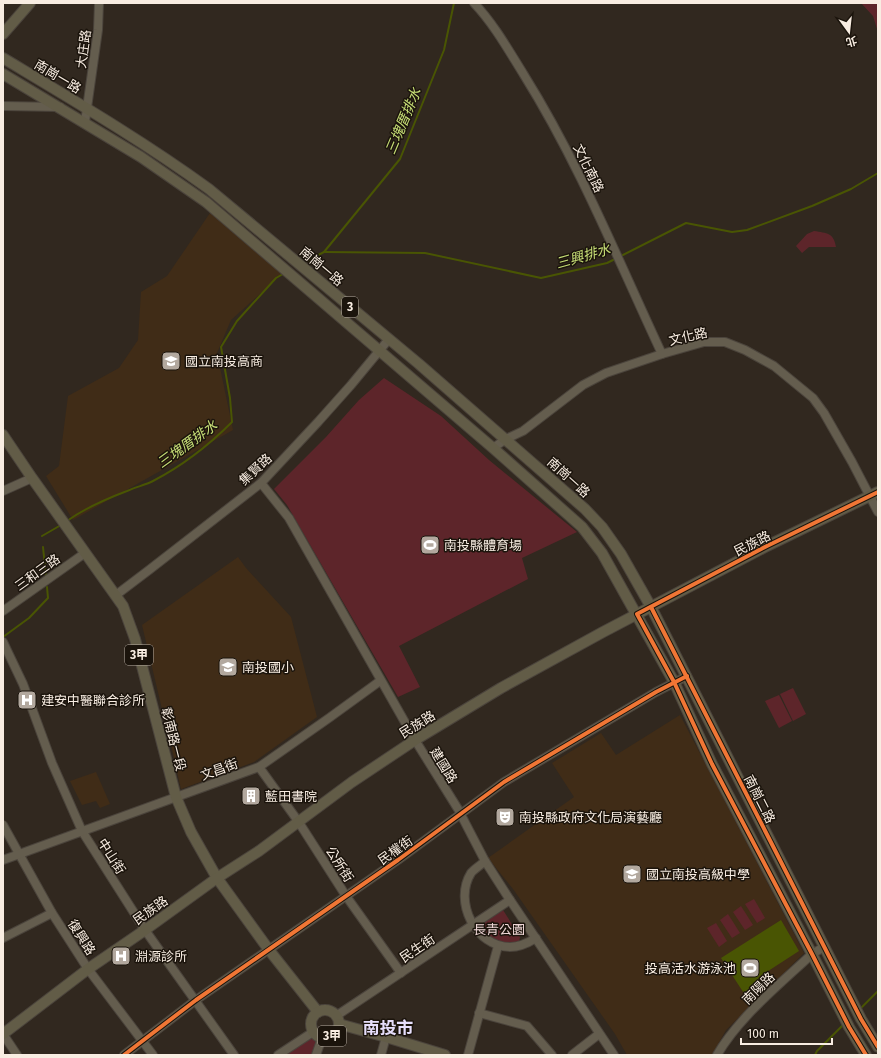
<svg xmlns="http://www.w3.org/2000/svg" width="881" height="1058" font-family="'Fira Sans','Noto Sans TC',sans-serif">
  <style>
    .built { fill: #402c17 }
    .green { fill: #5d252a }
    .water { fill: #495503 }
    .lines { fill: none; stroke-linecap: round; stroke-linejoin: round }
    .stream { stroke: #495503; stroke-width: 2 }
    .minor-casing { stroke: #4b443c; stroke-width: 10 }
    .major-casing { stroke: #4b443c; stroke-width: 12 }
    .minor { stroke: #645d4e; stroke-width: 8 }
    .major { stroke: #625c47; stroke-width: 10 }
    .cycleway-casing { stroke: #1b140c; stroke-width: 6 }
    .cycleway { stroke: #f07635; stroke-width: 4 }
    .labels { text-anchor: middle; stroke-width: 3; stroke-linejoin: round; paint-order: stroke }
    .shield { fill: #1b140c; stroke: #b6aca2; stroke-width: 1 }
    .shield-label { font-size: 12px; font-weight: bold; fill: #f8ede2 }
    .street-label { font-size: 13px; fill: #f8ede2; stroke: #1b140c }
    .poi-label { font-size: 13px; fill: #f8ede2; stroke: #1b140c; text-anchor: start }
    .park-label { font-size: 13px; fill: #efd7d7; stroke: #1b140c }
    .water-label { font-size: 14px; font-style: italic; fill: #c8e077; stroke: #1b140c }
    .district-label { font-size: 17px; font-weight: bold; fill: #e6defb; stroke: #1b140c }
  </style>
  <rect width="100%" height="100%" fill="#31281f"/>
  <g class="built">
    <polygon points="210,213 282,274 231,320 217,353 233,430 73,520 46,476 59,466 68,396 119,368 138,340 141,292 167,276"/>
    <polygon points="238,557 246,568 291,617 317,717 254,762 181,789 167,727 172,721 170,712 162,709 142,625"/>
    <polygon points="680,715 804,953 726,1030 712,1055 627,1055 615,1034 513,889 488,858 574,797 552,763 601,733 616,755"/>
    <polygon points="96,772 110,804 100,808 96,801 82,805 70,781"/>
  </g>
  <g class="green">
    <polygon points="861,3 878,3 878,32 873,16"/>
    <path d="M814,231C827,233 834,233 836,247H809L802,253L796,246L807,234Z"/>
    <polygon points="384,378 441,416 489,460 577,532 522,558 528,579 399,646 420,687 398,697 287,505 274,489 326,437 359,400"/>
    <polygon points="793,688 806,714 793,721 780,694"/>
    <polygon points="779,695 792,721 779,728 765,701"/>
    <polygon points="754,899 765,918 757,923 745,904"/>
    <polygon points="741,906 753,925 745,930 733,912"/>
    <polygon points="503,910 520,937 519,942 513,944 488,939 478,926"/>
    <polygon points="728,914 740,933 732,938 720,920"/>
    <polygon points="716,923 727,941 719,947 707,928"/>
    <polygon points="310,1037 318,1040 313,1055 284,1055"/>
  </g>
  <polygon class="water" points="781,920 799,951 759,977 765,986 747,998 721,958"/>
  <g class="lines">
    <g class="stream">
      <polyline points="324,252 425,253 541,278 607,263 617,258"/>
      <polyline points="621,256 686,223 732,232 747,230 812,206 851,189 878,173"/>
      <polyline points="305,262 324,252 400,159 444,50 454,3"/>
      <path d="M67,521C85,508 106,499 127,491C136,487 145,485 153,481C182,466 209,445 232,422L230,398L221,347L237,321L276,278L283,274"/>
      <polyline points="42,536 61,525"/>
      <polyline points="43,547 46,576"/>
      <polyline points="3,637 29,618 48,598 47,587"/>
      <polyline points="860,1009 878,991"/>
      <polyline points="815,1055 817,1051 844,1024"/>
    </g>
    <defs>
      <g id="minor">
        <path d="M474,3C494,24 509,51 524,75C579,163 618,260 662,354"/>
        <polyline points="3,106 60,107"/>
        <polyline points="85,122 98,30 99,3"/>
        <polyline points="493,448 506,439 523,431 583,385 606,373 662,354 704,342 725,342 745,350 774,366 813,398 824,413 852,462 878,512"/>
        <polyline points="261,483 289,518 415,740 458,809 485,861 510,900 614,1055"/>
        <polyline points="3,491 32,478"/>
        <polyline points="116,595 149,570 261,483 318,422 351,385 389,339"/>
        <polyline points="3,611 85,553"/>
        <polyline points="3,642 23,684 52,763 82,831 145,930 234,1055"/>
        <polyline points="259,767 298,821 346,896 401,973"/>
        <polyline points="3,825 52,913 88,969 153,1055"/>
        <polyline points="3,860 259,767 329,718 380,681"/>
        <path d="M485,861C481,865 474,869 471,873C453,902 476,947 510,947C520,947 528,943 536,938"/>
        <polyline points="3,938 52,913"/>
        <polyline points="479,1013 527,1026 552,1055"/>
        <polyline points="336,1016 510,900"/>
        <polyline points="3,1034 17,1055"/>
        <polyline points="124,1055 196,1000 398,860 504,782 656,692 687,676"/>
        <polyline points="278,1055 313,1032"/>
        <polyline points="316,1055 322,1038"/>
        <polyline points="381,1055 386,1037"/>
        <polyline points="468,1055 498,946"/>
        <polyline points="572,1055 599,1034"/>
        <path d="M717,1055C739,1017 780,984 812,954L824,947"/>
      </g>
      <g id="major">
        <polyline points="3,34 30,3"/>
        <path d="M3,58C73,100 143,141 209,189L419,364L585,509L602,527L621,554L651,607L861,1019L878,1047"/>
        <polyline points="3,74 141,157 206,202 493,448 582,527 602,553 674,682 712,764 812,954 849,1027 866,1055"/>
        <polyline points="3,435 32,478 123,606 135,639 176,797 191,832 217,878 269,950 318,1012"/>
        <circle cx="325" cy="1024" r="14"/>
        <polyline points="339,1024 386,1037 445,1055"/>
        <polyline points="3,1034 88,969 145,930 217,878 259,851 352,782 415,740 501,688 603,632 767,546 878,492"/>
      </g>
    </defs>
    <use href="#minor" class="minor-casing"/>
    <use href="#major" class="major-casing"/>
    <use href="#minor" class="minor"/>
    <use href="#major" class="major"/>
    <defs>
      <g id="cycleway">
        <polyline points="651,607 861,1019 878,1047"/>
        <polyline points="124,1055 196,1000 398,860 504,782 656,692 687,676"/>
        <polyline points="866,1055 849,1027 812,954 712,764 674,682 637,614 767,546 878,492"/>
      </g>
    </defs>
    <use href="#cycleway" class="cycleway-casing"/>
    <use href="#cycleway" class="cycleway"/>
  </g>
  <defs>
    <symbol id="school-square" viewBox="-11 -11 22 22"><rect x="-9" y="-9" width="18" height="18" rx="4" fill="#b2a89e" stroke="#1b140c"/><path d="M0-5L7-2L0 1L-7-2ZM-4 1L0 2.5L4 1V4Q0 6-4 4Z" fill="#fff"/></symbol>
    <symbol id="stadium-square" viewBox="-11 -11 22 22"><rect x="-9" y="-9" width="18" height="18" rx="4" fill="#b2a89e" stroke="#1b140c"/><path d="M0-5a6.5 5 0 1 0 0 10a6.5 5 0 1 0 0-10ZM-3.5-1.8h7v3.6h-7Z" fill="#fff"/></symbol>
    <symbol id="hospital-square" viewBox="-11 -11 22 22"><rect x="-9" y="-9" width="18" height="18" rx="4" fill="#b2a89e" stroke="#1b140c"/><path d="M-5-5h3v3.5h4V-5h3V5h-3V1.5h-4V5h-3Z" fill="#fff"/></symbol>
    <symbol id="building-square" viewBox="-11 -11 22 22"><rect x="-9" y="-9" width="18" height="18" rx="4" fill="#b2a89e" stroke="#1b140c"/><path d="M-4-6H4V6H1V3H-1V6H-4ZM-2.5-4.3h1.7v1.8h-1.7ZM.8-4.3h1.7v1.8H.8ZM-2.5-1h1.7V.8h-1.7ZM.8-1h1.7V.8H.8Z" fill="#fff"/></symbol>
    <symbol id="theatre-square" viewBox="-11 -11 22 22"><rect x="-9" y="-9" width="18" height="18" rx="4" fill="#b2a89e" stroke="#1b140c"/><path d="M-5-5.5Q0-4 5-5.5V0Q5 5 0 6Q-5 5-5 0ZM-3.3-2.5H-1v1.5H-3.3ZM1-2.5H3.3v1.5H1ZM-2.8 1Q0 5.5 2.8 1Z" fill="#fff"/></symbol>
  </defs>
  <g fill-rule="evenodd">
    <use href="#school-square" x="160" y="350" width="22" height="22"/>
    <use href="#stadium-square" x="419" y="534" width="22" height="22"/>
    <use href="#school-square" x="217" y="656" width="22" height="22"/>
    <use href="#hospital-square" x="16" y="689" width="22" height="22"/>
    <use href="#building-square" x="240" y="785" width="22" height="22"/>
    <use href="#theatre-square" x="494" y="806" width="22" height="22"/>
    <use href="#school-square" x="621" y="863" width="22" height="22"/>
    <use href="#hospital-square" x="110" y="945" width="22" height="22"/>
    <use href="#stadium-square" x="739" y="957" width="22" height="22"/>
  </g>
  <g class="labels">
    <g class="shield">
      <rect x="342" y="297" width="16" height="20" rx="3"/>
      <rect x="125" y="645" width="28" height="20" rx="3"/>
      <rect x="318" y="1026" width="28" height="20" rx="3"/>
    </g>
    <g class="shield-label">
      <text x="350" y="311">3</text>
      <text x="139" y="659">3甲</text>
      <text x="332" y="1040">3甲</text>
    </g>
    <g class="street-label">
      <text transform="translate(83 49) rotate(-82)" y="5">大庄路</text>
      <text transform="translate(58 76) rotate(31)" y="5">南崗一路</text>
      <text transform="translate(589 168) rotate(64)" y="5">文化南路</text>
      <text transform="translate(322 266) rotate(40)" y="5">南崗一路</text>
      <text transform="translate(688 336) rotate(-13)" y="5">文化路</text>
      <text transform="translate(255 469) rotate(-43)" y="5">集賢路</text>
      <text transform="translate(569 477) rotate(42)" y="5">南崗一路</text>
      <text transform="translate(752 543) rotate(-27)" y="5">民族路</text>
      <text transform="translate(37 572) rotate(-36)" y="5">三和三路</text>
      <text transform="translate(417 724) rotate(-32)" y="5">民族路</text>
      <text transform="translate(174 739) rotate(76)" y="5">彰南路一段</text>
      <text transform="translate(444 765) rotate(58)" y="5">建國路</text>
      <text transform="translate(219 769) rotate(-20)" y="5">文昌街</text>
      <text transform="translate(760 799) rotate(63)" y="5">南崗二路</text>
      <text transform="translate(395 850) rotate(-35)" y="5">民權街</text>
      <text transform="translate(112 856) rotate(57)" y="5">中山街</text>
      <text transform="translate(340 864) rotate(57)" y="5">公所街</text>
      <text transform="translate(150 910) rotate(-35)" y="5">民族路</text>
      <text transform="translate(82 937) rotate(57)" y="5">復興路</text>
      <text transform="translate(417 948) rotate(-34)" y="5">民生街</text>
      <text transform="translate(758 988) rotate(-44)" y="5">南陽路</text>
    </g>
    <g class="poi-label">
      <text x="185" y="366">國立南投高商</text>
      <text x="444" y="550">南投縣體育場</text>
      <text x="242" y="672">南投國小</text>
      <text x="41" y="705">建安中醫聯合診所</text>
      <text x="265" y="801">藍田書院</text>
      <text x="519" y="822">南投縣政府文化局演藝廳</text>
      <text x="646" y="879">國立南投高級中學</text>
      <text x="135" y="961">淵源診所</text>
      <text x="736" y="973" text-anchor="end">投高活水游泳池</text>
    </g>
    <g class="park-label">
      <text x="499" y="934">長青公園</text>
    </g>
    <g class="water-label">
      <text transform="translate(403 121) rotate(-67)" y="5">三塊厝排水</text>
      <text transform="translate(583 256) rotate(-16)" y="5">三興排水</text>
      <text transform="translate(187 444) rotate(-36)" y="5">三塊厝排水</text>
    </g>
    <g class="district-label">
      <text x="388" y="1034">南投市</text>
    </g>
  </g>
  <rect width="881" height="1058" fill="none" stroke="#f8ede2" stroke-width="8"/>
  <g transform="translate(849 32) rotate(165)" stroke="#1b140c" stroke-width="3" paint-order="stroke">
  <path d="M0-3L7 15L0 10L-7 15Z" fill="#f8ede2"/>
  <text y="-6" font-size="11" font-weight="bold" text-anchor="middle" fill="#f8ede2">北</text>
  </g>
  <path d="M741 1038v6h91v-6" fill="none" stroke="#f8ede2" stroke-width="2"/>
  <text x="747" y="1038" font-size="12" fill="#f8ede2" stroke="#1b140c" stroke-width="3" paint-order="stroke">100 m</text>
</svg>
